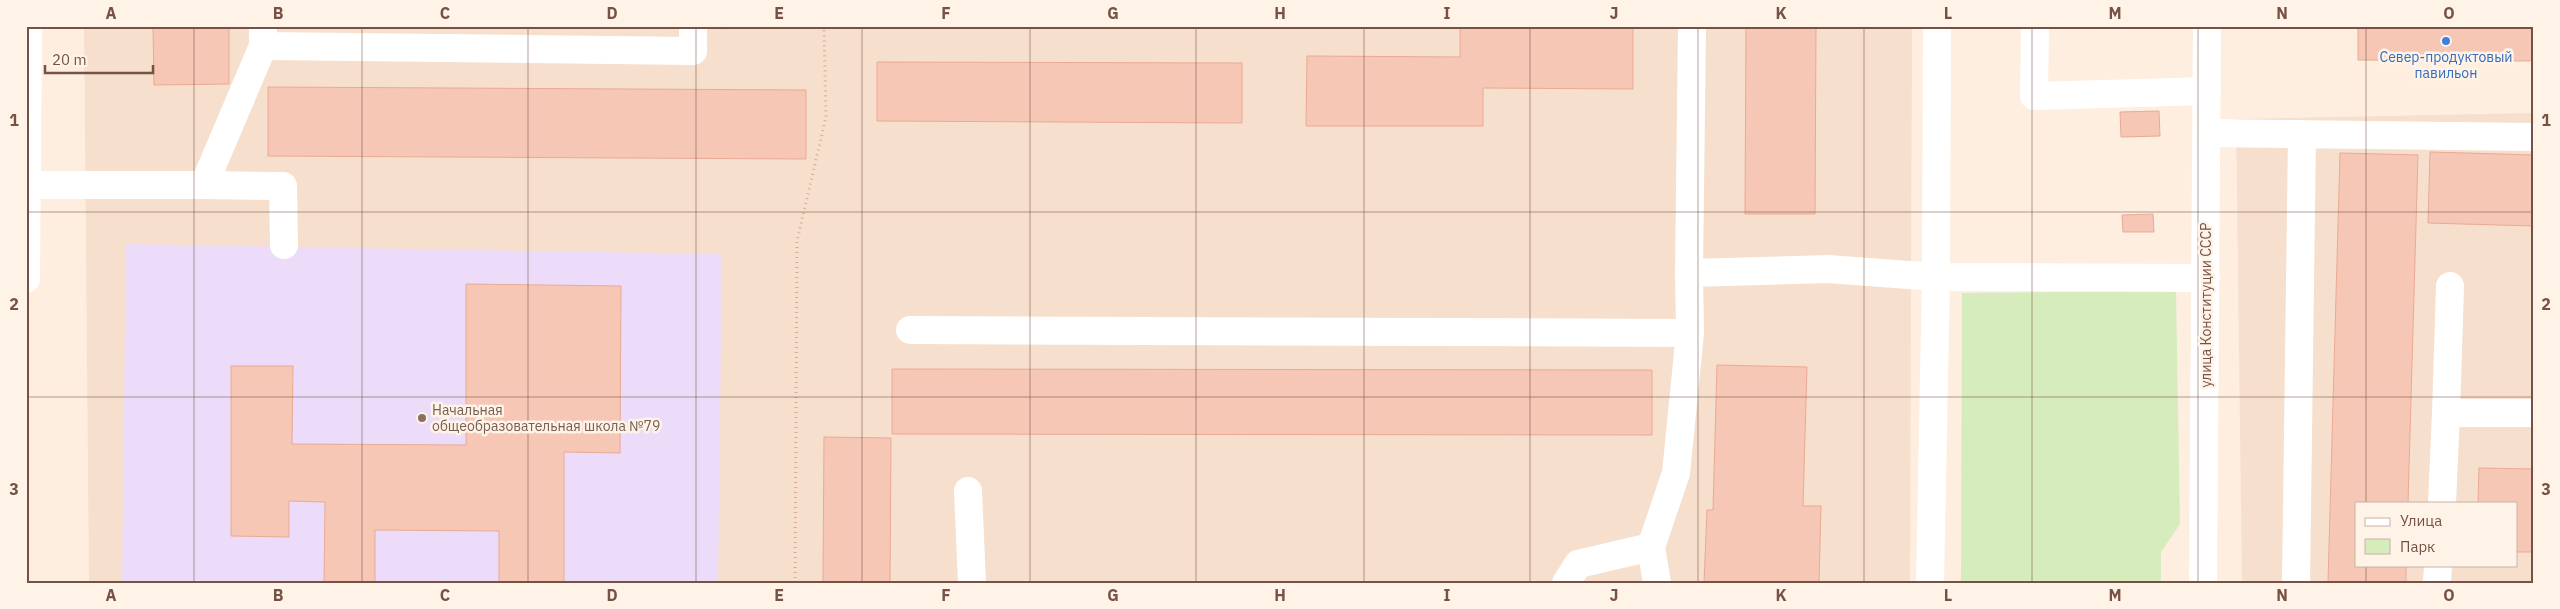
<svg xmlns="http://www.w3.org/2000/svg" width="2560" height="609" font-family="'IBM Plex Sans',sans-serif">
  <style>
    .residential { fill: #f6dfcd; fill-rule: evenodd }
    .education { fill: #ecdcfa }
    .green { fill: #d6ecbd }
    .building { fill: #f6c7b5; stroke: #e9aa94 }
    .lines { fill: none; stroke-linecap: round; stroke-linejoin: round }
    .path { stroke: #daaa98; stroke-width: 3; stroke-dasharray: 1 4; stroke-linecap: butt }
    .minor { stroke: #fff; stroke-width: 28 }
    .grid { fill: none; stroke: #765145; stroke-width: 1; stroke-opacity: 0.55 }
    .shop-dot { fill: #3f7fe0; stroke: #fff3e7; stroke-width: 2 }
    .education-dot { fill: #8d6e63; stroke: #fff3e7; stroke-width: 2 }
    .labels { text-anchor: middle; stroke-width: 5; stroke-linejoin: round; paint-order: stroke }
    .shop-label { font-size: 14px; fill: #366cbe; stroke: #fff3e7 }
    .street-label { font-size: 14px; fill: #765145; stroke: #fff3e7 }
    .education-label { font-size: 14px; fill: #785e54; stroke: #fff3e7; text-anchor: start }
    .neatline { fill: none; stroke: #765145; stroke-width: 2 }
    .grid-label { font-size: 16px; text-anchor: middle; font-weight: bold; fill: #765145 }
  </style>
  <rect width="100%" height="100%" fill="#feeedf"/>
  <g class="residential">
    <polygon points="84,26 1912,26 1910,583 89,583"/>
    <path d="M2534,113V583H2242L2236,119ZM2356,503H2516V565H2356Z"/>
  </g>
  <polygon class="education" points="126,244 722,254 718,583 122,583"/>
  <polygon class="green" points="2176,291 2180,524 2161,552 2161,583 1961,583 1962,293"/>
  <g class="building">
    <polygon points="153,26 229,26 229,84 154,85"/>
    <polygon points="1460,26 1633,26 1633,89 1483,88 1483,126 1306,126 1307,56 1460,57"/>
    <polygon points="1746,26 1816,26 1815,214 1745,214"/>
    <polygon points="2358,26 2534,26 2534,57 2530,61 2358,60"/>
    <polygon points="877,62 1242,63 1242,123 877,121"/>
    <polygon points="268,87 806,90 806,159 268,156"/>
    <polygon points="2159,111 2160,136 2121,137 2120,112"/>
    <polygon points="2430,152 2534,155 2534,226 2428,223"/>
    <polygon points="2340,153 2418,155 2408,503 2356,503 2356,565 2406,565 2406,583 2328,583"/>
    <polygon points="2153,214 2154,232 2123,232 2122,215"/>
    <polygon points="466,284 621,286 620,453 564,452 564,583 499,583 499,531 375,530 375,583 324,583 325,502 289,501 289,537 231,536 231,366 293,366 292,444 466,445"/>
    <polygon points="1717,365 1807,367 1803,506 1821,506 1819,583 1704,583 1707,510 1713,510"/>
    <polygon points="892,369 1652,370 1652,435 892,434"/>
    <polygon points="824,437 891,438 890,583 823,583"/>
    <polygon points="2479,468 2534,469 2534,552 2516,552 2516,503 2478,503"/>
  </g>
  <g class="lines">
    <g class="path">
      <polyline points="726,28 762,26"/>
      <polyline points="795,583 797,241 826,117 824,26"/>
    </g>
    <g class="minor">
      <polyline points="263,26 263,46 693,51 693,26"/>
      <polyline points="1692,26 1689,273 1828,269 1936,277 2206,278"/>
      <polyline points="2035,26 2034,96 2207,91"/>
      <polyline points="2207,133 2534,137"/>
      <polyline points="27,185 204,185 263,46"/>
      <polyline points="204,185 283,186 284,245"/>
      <polyline points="26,279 28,26"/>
      <polyline points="910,330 1690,333"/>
      <polyline points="2446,413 2450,286"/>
      <polyline points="968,491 972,583"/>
      <polyline points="2442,503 2446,413 2534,413"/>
      <polyline points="1566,583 1578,564 1651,547"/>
      <polyline points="1657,583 1651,547 1676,473 1690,333 1689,273"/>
      <polyline points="1930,583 1936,277 1937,26"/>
      <polyline points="2203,583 2207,26"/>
      <polyline points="2296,583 2302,134"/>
      <polyline points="2437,583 2438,565"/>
    </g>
  </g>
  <path class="grid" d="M194,26V583M362,26V583M528,26V583M696,26V583M862,26V583M1030,26V583M1196,26V583M1364,26V583M1530,26V583M1698,26V583M1864,26V583M2032,26V583M2198,26V583M2366,26V503M26,212H2534M26,397H2534M2366,565V583"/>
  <circle class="shop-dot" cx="2446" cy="41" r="5"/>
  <circle class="education-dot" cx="422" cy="418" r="5"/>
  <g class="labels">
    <g class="shop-label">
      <text x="2446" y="62">Север-продуктовый<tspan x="2446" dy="16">павильон</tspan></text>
    </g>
    <g class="street-label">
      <text transform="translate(2206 305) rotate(-90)" y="5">улица Конституции СССР</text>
    </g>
    <g class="education-label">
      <text x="432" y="415">Начальная<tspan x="432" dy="16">общеобразовательная школа №79</tspan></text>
    </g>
  </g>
  <rect width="2560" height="609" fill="none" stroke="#fff3e7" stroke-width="55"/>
  <rect x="2355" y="502" width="162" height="65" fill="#fff3e7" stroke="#c8b2a6"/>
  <rect x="2365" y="518" width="25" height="8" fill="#ffffff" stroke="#c8b2a6"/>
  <text x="2400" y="526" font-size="15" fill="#765145">Улица</text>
  <rect x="2365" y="539" width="25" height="15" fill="#d6ecbd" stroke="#c8b2a6"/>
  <text x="2400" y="552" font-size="15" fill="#765145">Парк</text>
  <path d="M45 65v8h108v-8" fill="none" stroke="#765145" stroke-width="2.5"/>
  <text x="52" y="65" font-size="15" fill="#765145" stroke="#fff3e7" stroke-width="4" paint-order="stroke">20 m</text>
  <rect x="28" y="28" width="2504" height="554" class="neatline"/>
  <g class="grid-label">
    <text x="111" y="19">A</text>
    <text x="278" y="19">B</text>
    <text x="445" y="19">C</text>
    <text x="612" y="19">D</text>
    <text x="779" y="19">E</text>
    <text x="946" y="19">F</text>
    <text x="1113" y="19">G</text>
    <text x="1280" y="19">H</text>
    <text x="1447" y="19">I</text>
    <text x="1614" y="19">J</text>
    <text x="1781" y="19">K</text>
    <text x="1948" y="19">L</text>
    <text x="2115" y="19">M</text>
    <text x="2282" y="19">N</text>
    <text x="2449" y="19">O</text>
    <text x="14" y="126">1</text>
    <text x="2546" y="126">1</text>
    <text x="14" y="310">2</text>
    <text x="2546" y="310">2</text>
    <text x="14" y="495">3</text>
    <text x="2546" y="495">3</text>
    <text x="111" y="601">A</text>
    <text x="278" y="601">B</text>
    <text x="445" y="601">C</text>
    <text x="612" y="601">D</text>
    <text x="779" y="601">E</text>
    <text x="946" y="601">F</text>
    <text x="1113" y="601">G</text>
    <text x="1280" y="601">H</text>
    <text x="1447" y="601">I</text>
    <text x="1614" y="601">J</text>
    <text x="1781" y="601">K</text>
    <text x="1948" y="601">L</text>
    <text x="2115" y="601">M</text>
    <text x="2282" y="601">N</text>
    <text x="2449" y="601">O</text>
  </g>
</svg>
